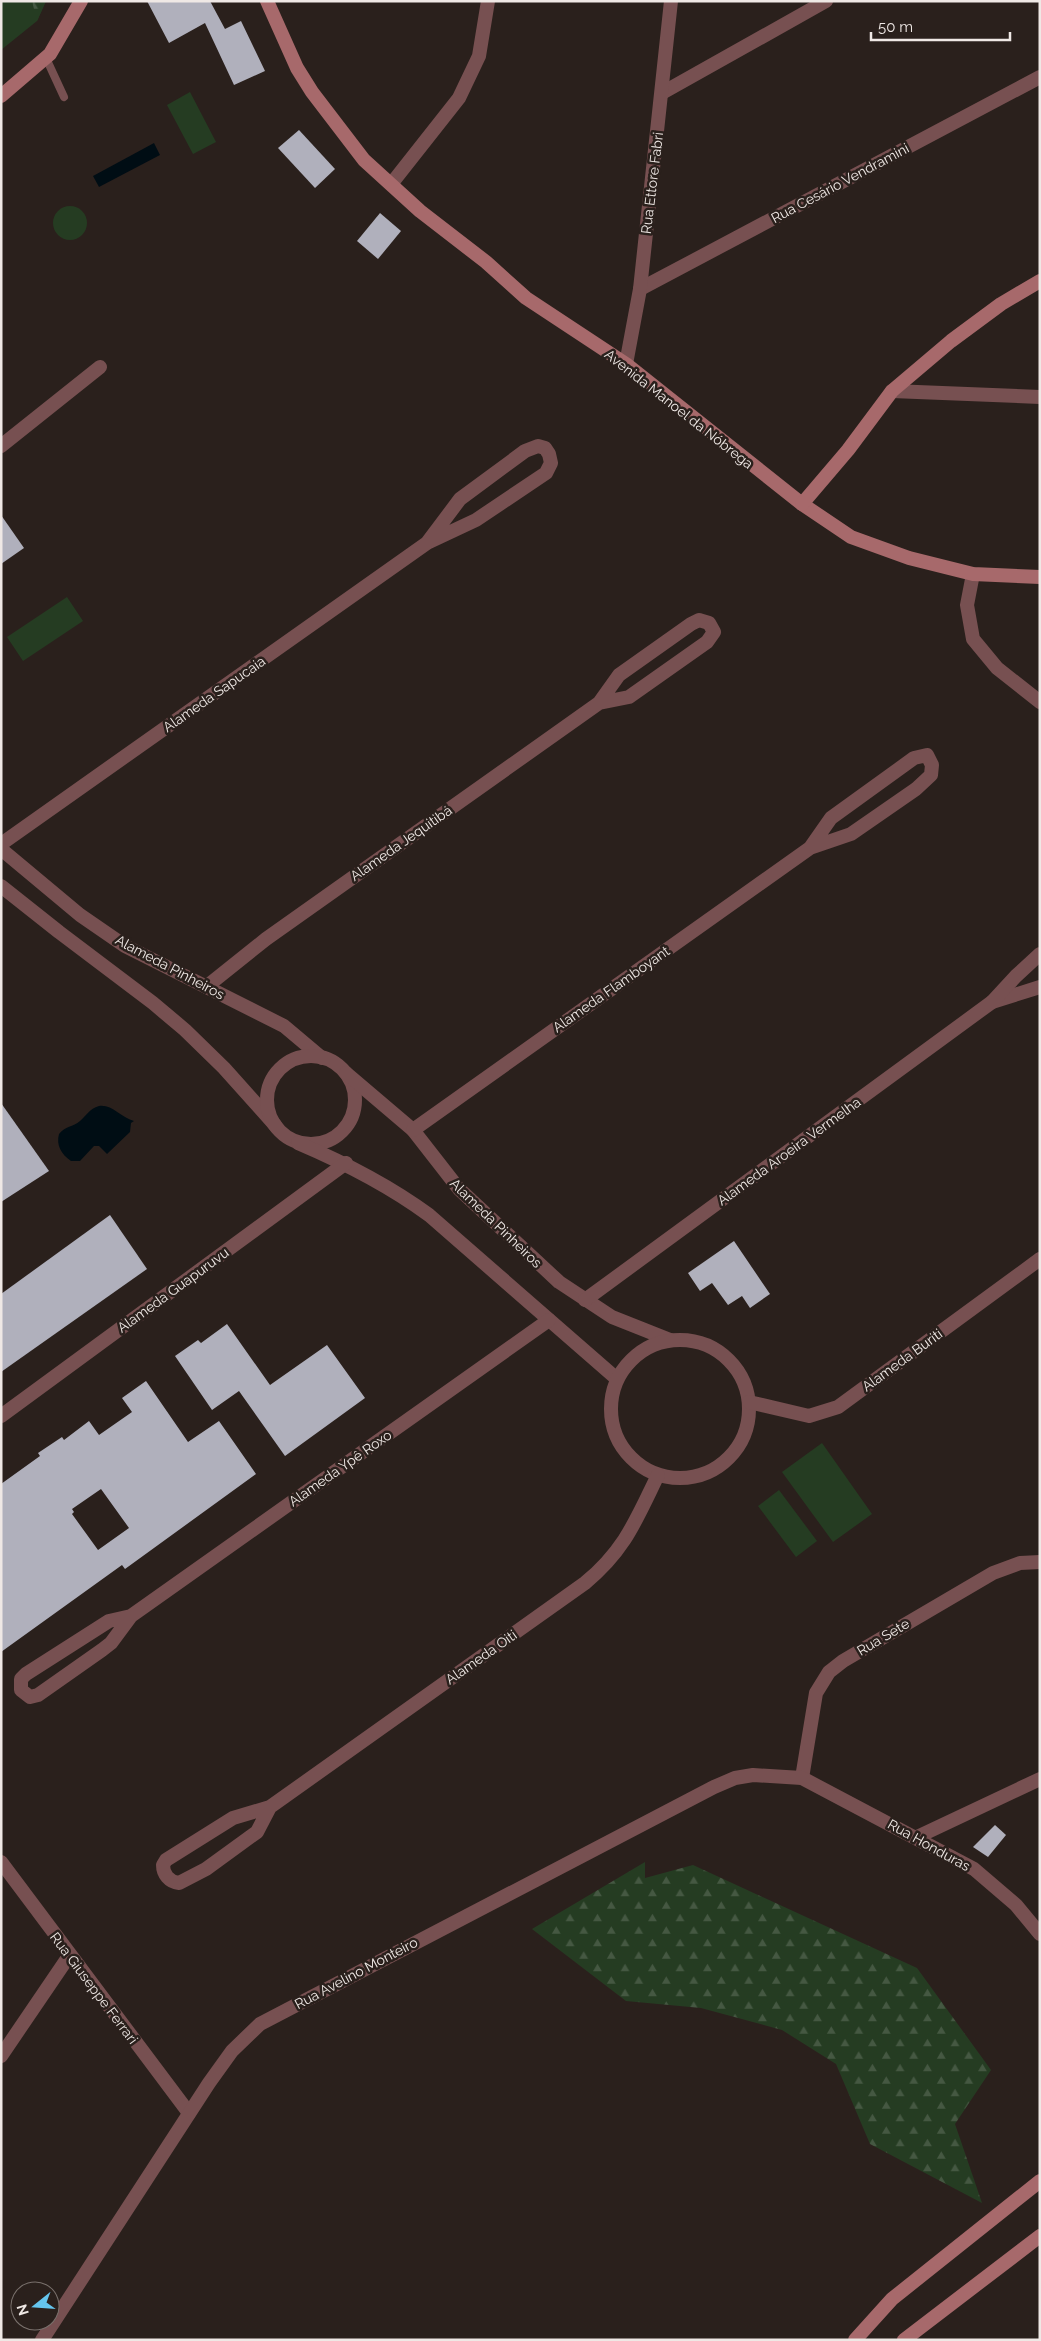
<svg xmlns="http://www.w3.org/2000/svg" width="1041" height="2341" font-family="Raleway,sans-serif">
  <style>
    .green { fill: #253c22 }
    .forest { fill: url(#forest-firs) }
    .water { fill: #000d14 }
    .building { fill: #b0b0bc; fill-rule: evenodd }
    .lines { fill: none; stroke-linecap: round; stroke-linejoin: round }
    .service { stroke: #775051; stroke-width: 8 }
    .minor { stroke: #775051; stroke-width: 14 }
    .secondary { stroke: #a7696b; stroke-width: 14 }
    .labels { text-anchor: middle; stroke-width: 5; stroke-linejoin: round; paint-order: stroke }
    .street-label { font-size: 14px; fill: #efe8e5; stroke: #2a201c }
  </style>
  <defs>
    <pattern id="forest-firs" width="22" height="20" patternUnits="userSpaceOnUse" patternTransform="scale(1.25)"><rect width="22" height="20" fill="#253c22"/><path d="M5 1l3.5 6h-7zM16 11l3.5 6h-7z" fill="#455842"/></pattern>
  </defs>
  <rect width="100%" height="100%" fill="#2a201c"/>
  <g class="green">
    <polygon points="1,1 46,1 37,21 1,50"/>
    <polygon points="190,92 216,142 193,154 167,105"/>
    <circle cx="70" cy="223" r="17"/>
    <polygon points="67,597 83,621 23,661 7,637"/>
    <polygon points="822,1443 872,1514 833,1542 782,1472"/>
    <polygon points="779,1490 817,1541 796,1557 758,1506"/>
  </g>
  <g class="forest">
    <polygon points="32,1 46,1 37,21"/>
    <polygon points="645,1862 645,1878 693,1865 917,1968 991,2070 955,2124 982,2203 870,2144 836,2064 782,2030 701,2008 626,2001 532,1929"/>
  </g>
  <g class="water">
    <polygon points="154,143 160,155 99,187 93,176"/>
    <path d="M99,1106C112,1104 120,1117 134,1121L131,1123L130,1132L107,1154L99,1146H94L80,1161H71C61,1154 56,1145 59,1134C65,1126 73,1127 80,1121C87,1115 89,1109 99,1106Z"/>
  </g>
  <g class="building">
    <polygon points="147,1 210,1 225,29 241,21 265,71 234,85 205,23 169,43"/>
    <polygon points="299,130 335,169 315,188 278,148"/>
    <polygon points="380,213 401,231 378,259 357,241"/>
    <polygon points="1,515 24,548 1,564"/>
    <polygon points="1,1103 49,1171 1,1202"/>
    <polygon points="110,1215 147,1269 1,1372 1,1294"/>
    <polygon points="734,1241 770,1294 750,1308 742,1296 728,1305 712,1283 700,1291 688,1273"/>
    <polygon points="227,1324 270,1385 327,1345 365,1398 285,1456 239,1391 212,1410 175,1356 198,1340 201,1343"/>
    <path d="M146,1381L188,1442L219,1421L256,1474L125,1569L122,1565L1,1652V1484L40,1456L38,1453L62,1437L64,1440L89,1421L99,1435L132,1412L122,1398ZM101,1489L129,1528L98,1550L72,1514L74,1512L72,1509Z"/>
    <polygon points="995,1825 1006,1835 988,1857 973,1847"/>
  </g>
  <g class="lines">
    <polyline class="service" points="46,58 64,97"/>
    <g class="minor">
      <polyline points="662,93 826,1"/>
      <polyline points="392,183 459,98 479,56 488,1"/>
      <polyline points="640,289 1040,77"/>
      <polyline points="626,364 640,289 671,1"/>
      <polyline points="892,391 1040,397"/>
      <polyline points="1,446 100,367"/>
      <polyline points="973,574 967,605 973,639 997,668 1040,702"/>
      <polyline points="1,844 427,543 476,520 546,473 551,463 549,454 545,448 538,446 525,451 460,499 427,543"/>
      <polyline points="1,849 80,915 125,946 284,1026 322,1058"/>
      <polyline points="1,886 59,932 153,1003 185,1030 224,1068 275,1125"/>
      <polyline points="206,987 266,939 599,703 619,675 691,624 699,620 709,623 714,632 707,642 629,697 599,703"/>
      <polyline points="992,1002 1040,987"/>
      <circle cx="311" cy="1100" r="44"/>
      <polyline points="346,1073 413,1130 459,1189 559,1282 612,1317 670,1340"/>
      <polyline points="413,1130 810,848 851,834 916,789 931,775 932,765 927,755 914,758 831,818 810,848"/>
      <path d="M298,1143C345,1163 388,1185 429,1215L617,1379"/>
      <polyline points="585,1300 992,1002 1016,976 1040,954"/>
      <circle cx="680" cy="1409" r="69"/>
      <polyline points="749,1402 809,1416 838,1407 1040,1259"/>
      <polyline points="1,1416 346,1163"/>
      <polyline points="131,1616 109,1621 26,1674 21,1679 21,1690 30,1697 38,1695 102,1650 111,1643 131,1616 549,1320"/>
      <polyline points="802,1778 816,1693 829,1672 843,1661 993,1573 1020,1563 1040,1562"/>
      <path d="M270,1807L257,1832L206,1869L179,1883C169,1882 163,1874 163,1865L166,1860L233,1818L270,1807L585,1583C625,1550 636,1520 658,1475"/>
      <polyline points="917,1837 1040,1779"/>
      <polyline points="1,1862 189,2113"/>
      <polyline points="1,2056 69,1956"/>
      <polyline points="42,2340 209,2083 232,2051 260,2024 714,1787 735,1778 753,1775 802,1778 974,1869 1016,1905 1040,1934"/>
    </g>
    <g class="secondary">
      <polyline points="267,1 297,68 312,92 364,160 420,211 486,262 526,298 626,364 802,504 851,537 909,558 973,574 1040,577"/>
      <polyline points="1,96 50,54 81,1"/>
      <polyline points="802,504 848,450 892,391 951,341 1001,304 1040,281"/>
      <polyline points="855,2340 892,2299 1040,2181"/>
      <polyline points="904,2340 1040,2236"/>
    </g>
  </g>
  <g class="labels">
    <g class="street-label">
      <text transform="translate(652 183) rotate(-83)" y="5">Rua Ettore Fabri</text>
      <text transform="translate(840 183) rotate(-28)" y="5">Rua Cesário Vendramini</text>
      <text transform="translate(679 409) rotate(38)" y="5">Avenida Manoel da Nóbrega</text>
      <text transform="translate(214 694) rotate(-35)" y="5">Alameda Sapucaia</text>
      <text transform="translate(401 843) rotate(-35)" y="5">Alameda Jequitibá</text>
      <text transform="translate(170 967) rotate(28)" y="5">Alameda Pinheiros</text>
      <text transform="translate(611 989) rotate(-35)" y="5">Alameda Flamboyant</text>
      <text transform="translate(789 1151) rotate(-36)" y="5">Alameda Aroeira Vermelha</text>
      <text transform="translate(496 1223) rotate(44)" y="5">Alameda Pinheiros</text>
      <text transform="translate(173 1290) rotate(-36)" y="5">Alameda Guapuruvu</text>
      <text transform="translate(902 1360) rotate(-36)" y="5">Alameda Buriti</text>
      <text transform="translate(340 1468) rotate(-35)" y="5">Alameda Ypê Roxo</text>
      <text transform="translate(883 1637) rotate(-31)" y="5">Rua Sete</text>
      <text transform="translate(481 1657) rotate(-35)" y="5">Alameda Oiti</text>
      <text transform="translate(929 1845) rotate(29)" y="5">Rua Honduras</text>
      <text transform="translate(356 1973) rotate(-28)" y="5">Rua Avelino Monteiro</text>
      <text transform="translate(94 1988) rotate(53)" y="5">Rua Giuseppe Ferrari</text>
    </g>
  </g>
  <rect width="1041" height="2341" fill="none" stroke="#efe8e5" stroke-width="5"/>
  <g transform="translate(35 2306) rotate(253)"><circle r="24" fill="#2a201c" stroke="#79706c"/>
  <path d="M0-4L9 19L0 12L-9 19Z" fill="#65c5ee"/>
  <text y="-8" font-size="14" font-weight="bold" text-anchor="middle" fill="#efe8e5">N</text>
  </g>
  <path d="M871 32v8h139v-8" fill="none" stroke="#efe8e5" stroke-width="2.5"/>
  <text x="878" y="32" font-size="15" fill="#efe8e5" stroke="#2a201c" stroke-width="4" paint-order="stroke">50 m</text>
</svg>
